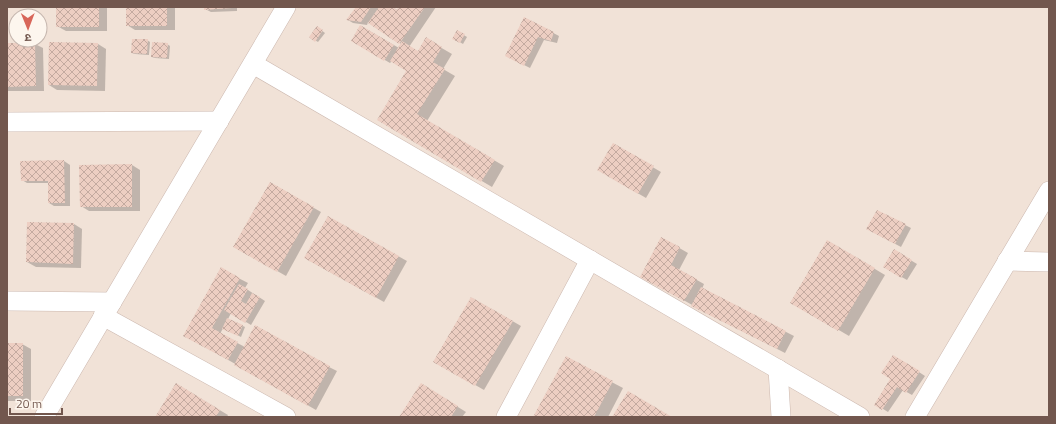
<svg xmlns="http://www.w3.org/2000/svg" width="1056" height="424" font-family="'Titillium Web','Noto Sans Devanagari',sans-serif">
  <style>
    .residential { fill: #f1e2d7; fill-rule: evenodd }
    .shadow { fill: #0003 }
    .building { fill: url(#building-cross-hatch) }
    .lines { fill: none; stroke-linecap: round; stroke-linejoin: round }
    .minor-casing { stroke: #ccb8af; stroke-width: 20 }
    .minor { stroke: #fff; stroke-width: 19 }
  </style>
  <defs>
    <pattern id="building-cross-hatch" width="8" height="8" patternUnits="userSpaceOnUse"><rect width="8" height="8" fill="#edcec2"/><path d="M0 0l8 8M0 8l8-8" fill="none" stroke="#c4aaa0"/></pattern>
  </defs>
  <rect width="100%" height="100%" fill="#faf1e8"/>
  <path class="residential" d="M7,7H1049V417H7ZM16,16H40V40H16Z"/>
  <g class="shadow">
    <polygon points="57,7 107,7 107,31 66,31 57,26"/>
    <polygon points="127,7 175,7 175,30 135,30 127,25"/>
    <polygon points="205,7 237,7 237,11 211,12 205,9"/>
    <polygon points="357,7 393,7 397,10 400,7 436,7 409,47 418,52 426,39 452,54 443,69 455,76 427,121 504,166 492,187 378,120 408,71 392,61 390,63 352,41 361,26 399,48 401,44 368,22 367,25 353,23 348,20"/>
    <polygon points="525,18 559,36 557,43 544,40 530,68 512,59"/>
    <polygon points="317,27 325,33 318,42 310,37"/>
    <polygon points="457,31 467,37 463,44 453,38"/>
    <polygon points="147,40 150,42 149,55 135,54 132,53"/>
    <polygon points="7,44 35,44 43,48 44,91 7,91"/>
    <polygon points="98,44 106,49 105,91 57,90 49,85"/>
    <polygon points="167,44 170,46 169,59 155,58 152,57"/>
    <polygon points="613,144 661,172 646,198 598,170"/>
    <polygon points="64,161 70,165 70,206 54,206 49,203 49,183 27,183 22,180"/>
    <polygon points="132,165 140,170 140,211 89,211 81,206"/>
    <polygon points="270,183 321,212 286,276 235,247"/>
    <polygon points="328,217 407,261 384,302 305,258"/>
    <polygon points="28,223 74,224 82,229 81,268 36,267 27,262"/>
    <polygon points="905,225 911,228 901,247 873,232"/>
    <polygon points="662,238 688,253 679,270 704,284 702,289 794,336 785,353 701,310 641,276"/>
    <polygon points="828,241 885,275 849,336 791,302"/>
    <polygon points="894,250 917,264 907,280 884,267"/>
    <polygon points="221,269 248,283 245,288 265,301 251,325 231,313 228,319 245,327 241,337 223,328 220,334 245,347 329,367 337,371 316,410 193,340"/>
    <polygon points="472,298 521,326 484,390 435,362"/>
    <polygon points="7,344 22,344 31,349 31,401 7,401"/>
    <polygon points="566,358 623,388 608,417 534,417"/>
    <polygon points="899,359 925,376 912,395 903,390 888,412 875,404 892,379"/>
    <polygon points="176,384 228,415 227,417 156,417"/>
    <polygon points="429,389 466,412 462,417 401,417"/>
  </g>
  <g class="building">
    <rect x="56" y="7" width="43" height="20"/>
    <rect x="126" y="7" width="41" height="19"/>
    <polygon points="204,7 232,7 232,8 204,10"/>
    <polygon points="356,7 371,7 361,22 346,20"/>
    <polygon points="379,7 393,7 397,10 398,7 425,7 399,44 368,23"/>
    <polygon points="524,17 554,32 551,41 538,37 524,66 505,56"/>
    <polygon points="360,25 394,45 384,61 351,41"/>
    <polygon points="317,26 323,30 315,42 309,37"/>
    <polygon points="457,30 465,34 460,43 452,39"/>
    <polygon points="426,37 442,47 433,62 445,69 417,114 495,160 481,182 377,120 406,71 390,61 402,41 418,51"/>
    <polygon points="132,39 148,39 147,54 131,53"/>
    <polygon points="49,42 98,43 97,86 48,85"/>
    <polygon points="152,42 168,43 167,58 151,57"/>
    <polygon points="7,43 35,43 36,86 7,87"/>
    <polygon points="613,143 654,166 638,194 597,170"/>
    <polygon points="64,160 65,203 48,203 48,181 21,181 20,161"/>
    <polygon points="132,164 132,207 80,207 79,165"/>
    <polygon points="270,182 314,207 277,272 233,247"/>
    <polygon points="877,210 906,224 895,244 866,229"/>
    <polygon points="328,216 399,256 376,298 304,258"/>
    <polygon points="27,222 74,223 73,264 26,262"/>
    <polygon points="661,237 680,247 671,265 697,279 684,301 640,277"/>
    <polygon points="827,240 875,268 838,331 790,303"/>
    <polygon points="894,249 912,260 901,278 883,267"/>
    <polygon points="221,267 240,278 212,328 238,342 228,360 183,336"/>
    <polygon points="239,284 248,289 241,301 246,304 252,293 260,297 245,323 224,310"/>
    <polygon points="701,287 786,331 777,349 691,306"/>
    <polygon points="471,297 513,321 475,386 433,362"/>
    <polygon points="227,318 243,325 238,336 222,329"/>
    <polygon points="255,325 330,366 308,406 234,365"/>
    <rect x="7" y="343" width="16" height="53"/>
    <polygon points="893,355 920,371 906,393 897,387 882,410 874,405 890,379 881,373"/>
    <polygon points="566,356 613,381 594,417 533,417"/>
    <polygon points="176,383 220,410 216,417 155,417"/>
    <polygon points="421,383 458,406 451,417 399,417"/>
    <polygon points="628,391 672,417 612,417"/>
  </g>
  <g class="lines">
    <defs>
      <g id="minor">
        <polyline points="253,64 860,417"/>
        <polyline points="7,122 219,121"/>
        <polyline points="1007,261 1049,262"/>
        <polyline points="7,301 112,302"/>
        <polyline points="103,316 286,417"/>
        <polyline points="778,369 781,417"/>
        <polyline points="44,417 286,7"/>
        <polyline points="506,417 590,260"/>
        <polyline points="915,417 1049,191"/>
      </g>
    </defs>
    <use href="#minor" class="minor-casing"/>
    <use href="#minor" class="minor"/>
  </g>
  <rect width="1056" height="424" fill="none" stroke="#72574e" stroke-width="16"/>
  <g transform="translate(28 28) rotate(179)"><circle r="19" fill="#fdf6ee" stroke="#c5b6ae"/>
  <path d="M0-3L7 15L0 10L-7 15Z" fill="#d86659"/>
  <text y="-6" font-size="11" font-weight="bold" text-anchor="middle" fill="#72574e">उ</text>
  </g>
  <path d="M10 408v6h52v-6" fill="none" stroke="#72574e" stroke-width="2"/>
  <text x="16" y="408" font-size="12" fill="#72574e" stroke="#fdf6ee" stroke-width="3" paint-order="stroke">20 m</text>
</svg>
